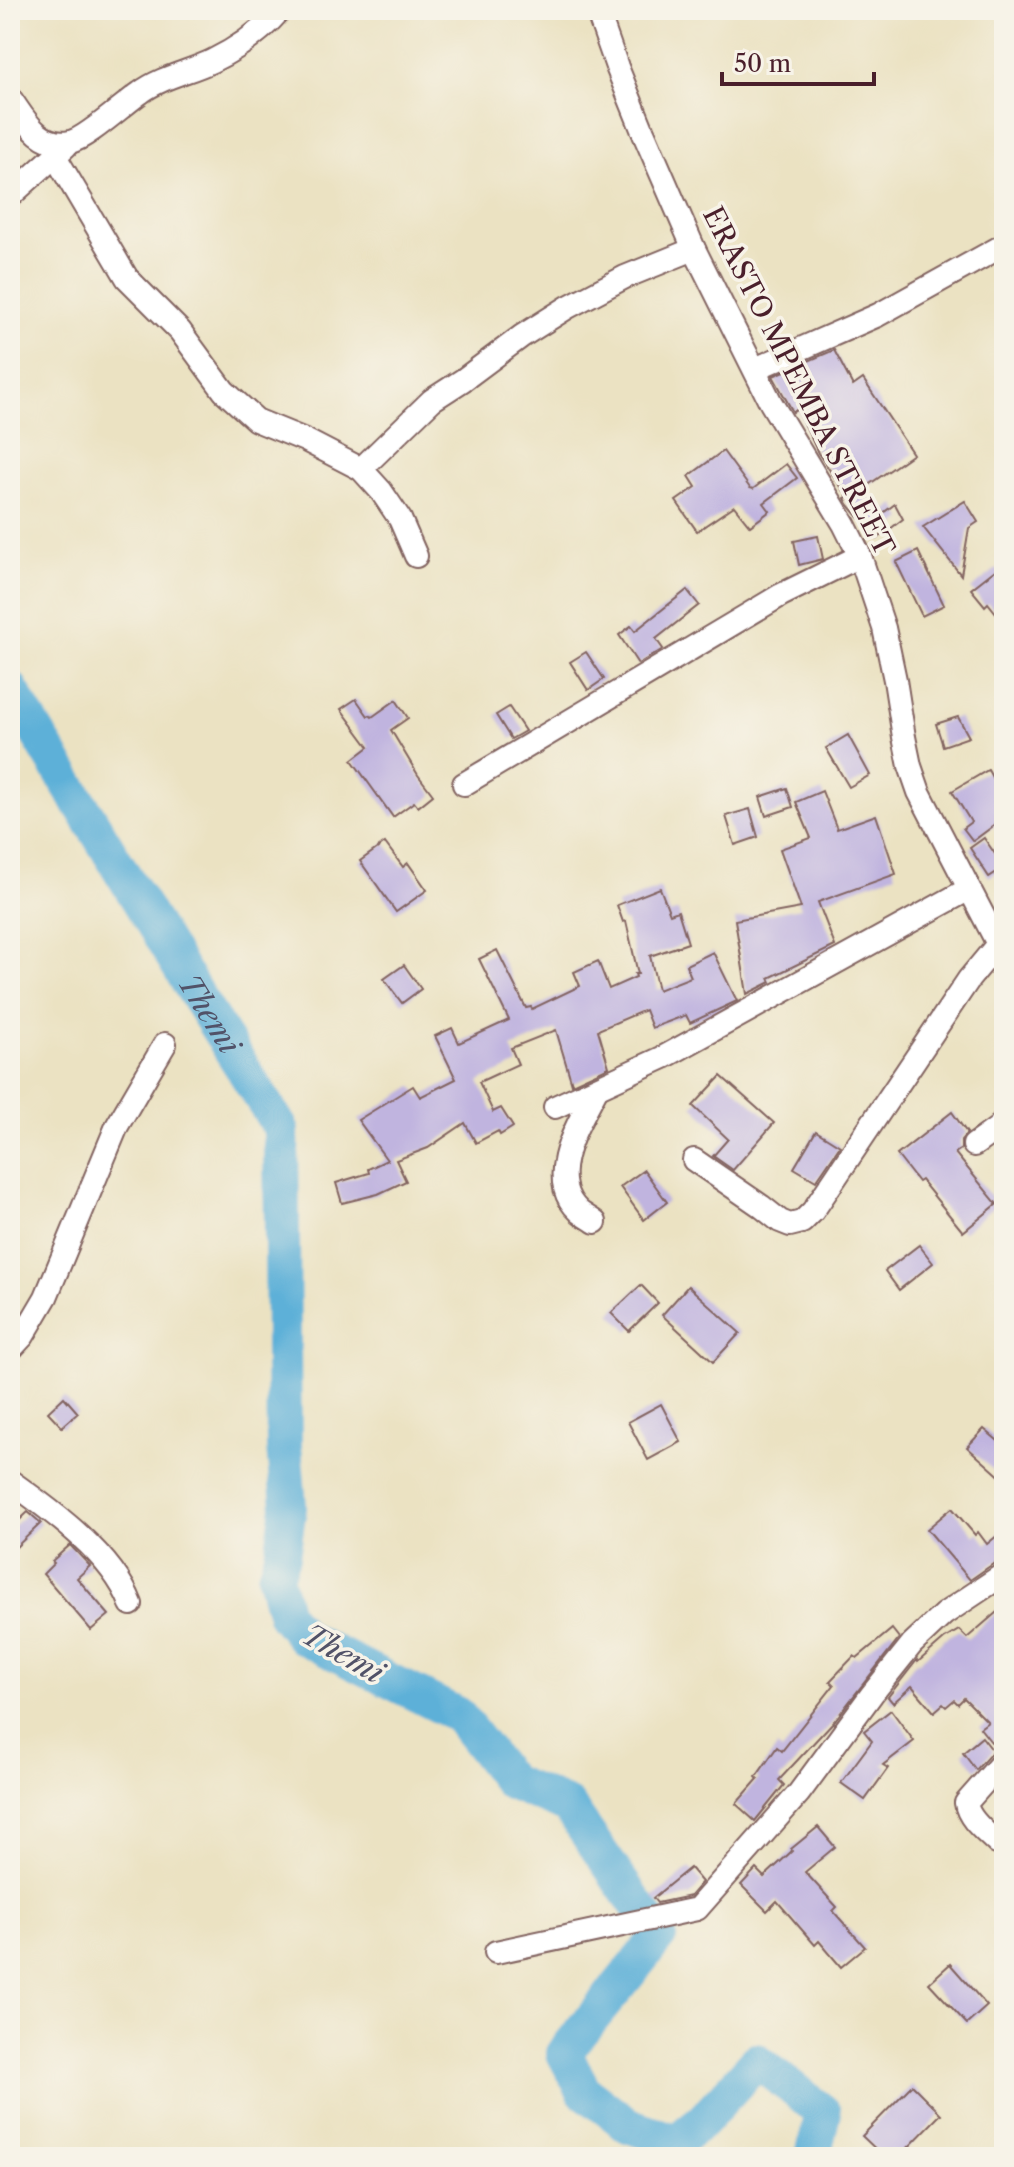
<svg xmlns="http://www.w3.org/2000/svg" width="1014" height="2167" font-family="'Libre Caslon Text',serif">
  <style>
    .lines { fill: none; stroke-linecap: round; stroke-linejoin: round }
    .river { stroke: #5db0d8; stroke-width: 36 }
    .building { fill: #c0b4df }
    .street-casing { stroke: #826360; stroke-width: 26 }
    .street { stroke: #fff; stroke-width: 22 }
    .labels { text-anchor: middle; stroke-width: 7; stroke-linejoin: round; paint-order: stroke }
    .street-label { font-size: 28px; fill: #4a1f2b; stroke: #f7f3e8 }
    .water-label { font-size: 30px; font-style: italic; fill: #515268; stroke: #f7f3e8 }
  </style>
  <rect width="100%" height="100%" fill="#f7f3e8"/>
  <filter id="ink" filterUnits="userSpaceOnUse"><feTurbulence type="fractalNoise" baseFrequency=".0125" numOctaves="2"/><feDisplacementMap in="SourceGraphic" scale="16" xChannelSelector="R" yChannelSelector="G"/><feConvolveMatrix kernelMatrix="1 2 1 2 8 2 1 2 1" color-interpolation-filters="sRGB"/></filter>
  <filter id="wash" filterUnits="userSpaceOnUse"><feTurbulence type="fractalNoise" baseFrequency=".006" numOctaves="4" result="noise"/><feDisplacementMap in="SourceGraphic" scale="32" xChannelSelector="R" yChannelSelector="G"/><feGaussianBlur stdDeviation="1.8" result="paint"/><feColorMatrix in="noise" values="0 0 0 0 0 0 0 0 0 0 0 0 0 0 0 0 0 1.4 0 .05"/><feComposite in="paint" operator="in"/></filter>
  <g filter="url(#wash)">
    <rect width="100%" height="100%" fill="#ebe2c2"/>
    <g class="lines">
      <path class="river" id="s1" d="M10,688L194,991L281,1129L284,1446L289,1507L282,1556L275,1577L285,1615L303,1637L458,1715L510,1782L568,1806L659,1936L564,2053L584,2091L628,2125L676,2142L703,2120L757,2061L823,2112L813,2157"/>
    </g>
    <g id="blocks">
      <g class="building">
        <polygon points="834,350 853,386 863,379 913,454 864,488 883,513 895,504 903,519 877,539 848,504 845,498 848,497 818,453 798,409 793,412 773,376"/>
        <polygon points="723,451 750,488 753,489 786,464 797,478 764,503 770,511 750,526 734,506 697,531 676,501 696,487 689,476"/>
        <polygon points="965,501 978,522 969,528 961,575 923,527"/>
        <polygon points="818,536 823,559 799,565 794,541"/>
        <polygon points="918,551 944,605 922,616 896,562"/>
        <polygon points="1004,563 1004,623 988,603 985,606 971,589"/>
        <polygon points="687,590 699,605 656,639 663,649 638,664 619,635 631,626 635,631"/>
        <polygon points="586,652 604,679 588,690 570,662"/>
        <polygon points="356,699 368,716 370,715 372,717 396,700 408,718 391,730 418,775 433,795 418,807 414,802 393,817 352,760 369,747 341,709"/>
        <polygon points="509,707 525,731 511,739 496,715"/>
        <polygon points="958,717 969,737 943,746 936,724"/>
        <polygon points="848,735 870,775 849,787 826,748"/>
        <polygon points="988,770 1004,799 1004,818 973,841 963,828 971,822 952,791"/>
        <polygon points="787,788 793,807 766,816 760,797"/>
        <polygon points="822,791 837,829 876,815 896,874 818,902 835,946 769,978 771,982 747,994 735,920 801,908 780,849 811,838 796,802"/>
        <polygon points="750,809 758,837 735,845 726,816"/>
        <polygon points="984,838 1004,867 989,877 970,848"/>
        <polygon points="385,843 403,867 408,863 427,890 396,912 360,861"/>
        <polygon points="660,888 670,914 678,911 688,943 650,956 658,990 691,977 686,965 713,952 737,1001 690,1023 686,1015 652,1028 645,1010 598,1030 609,1067 572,1084 556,1030 511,1048 518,1064 479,1082 493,1112 501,1108 513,1127 500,1135 498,1131 476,1143 465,1123 428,1148 396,1160 406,1181 378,1194 342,1203 336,1183 369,1173 368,1169 387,1160 358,1120 413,1086 420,1097 456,1079 435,1036 452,1028 459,1043 509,1020 479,959 497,950 526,1008 531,1007 532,1009 580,986 574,972 598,961 609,989 636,977 635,974 638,974 626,921 623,922 617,905"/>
        <polygon points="404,965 421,989 402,1003 384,979"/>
        <polygon points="721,1076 774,1123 733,1170 713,1156 728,1139 693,1106"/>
        <polygon points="952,1112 967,1133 961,1140 961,1149 955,1153 997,1204 963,1232 921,1180 918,1182 897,1155"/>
        <polygon points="816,1131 840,1146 816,1181 794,1168"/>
        <polygon points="644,1170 667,1202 644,1220 620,1187"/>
        <polygon points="919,1245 933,1263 899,1290 885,1271"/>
        <polygon points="641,1285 658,1303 629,1331 611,1313"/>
        <polygon points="688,1286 740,1333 713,1362 662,1315"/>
        <polygon points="64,1397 78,1413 62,1427 48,1412"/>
        <polygon points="661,1404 681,1442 648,1460 628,1422"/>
        <polygon points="984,1429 1004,1446 1004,1480 967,1447"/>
        <polygon points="952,1508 975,1535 978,1532 987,1544 1004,1530 1004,1560 996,1562 970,1580 927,1529"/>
        <polygon points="28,1512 41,1523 10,1553 10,1529"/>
        <polygon points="70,1545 90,1566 77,1578 109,1615 91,1630 43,1574 54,1563 52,1561"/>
        <polygon points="1004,1606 1004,1738 1001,1735 991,1742 980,1728 988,1722 964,1698 958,1704 954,1700 946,1707 943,1704 934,1712 912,1686 893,1703 888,1697 917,1660 918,1662 944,1639 959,1630 967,1638"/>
        <polygon points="892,1629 899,1638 835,1720 779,1780 784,1785 755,1821 736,1804 758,1779 756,1777 777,1747 782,1751 834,1685 830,1681 854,1656 857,1658"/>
        <polygon points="891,1710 914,1741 883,1765 888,1768 865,1800 841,1783 872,1741 864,1731"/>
        <polygon points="982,1737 993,1751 976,1770 963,1753"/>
        <polygon points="818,1827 835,1847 805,1872 837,1907 833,1911 865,1947 841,1967 819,1941 815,1945 777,1901 767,1911 741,1885 756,1869 764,1877 792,1851 791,1849"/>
        <polygon points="690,1868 702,1882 690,1896 657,1903 653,1898"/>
        <polygon points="950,1964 987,2006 967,2024 929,1983"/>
        <polygon points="912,2085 941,2114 899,2157 884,2157 862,2136"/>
      </g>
    </g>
  </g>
  <g filter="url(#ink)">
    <use href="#blocks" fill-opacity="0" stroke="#826360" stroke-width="2"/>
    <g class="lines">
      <defs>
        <g id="street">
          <polyline points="597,10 617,67 644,134 694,249 771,403 844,524 860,556 884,628 895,680 904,737 910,766 919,792 998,944 1004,960"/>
          <path d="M10,98C25,119 39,148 70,142C86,139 124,104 140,93C161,77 189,72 212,61C239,48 261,32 280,10"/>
          <polyline points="55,156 127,278 180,331 224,391 256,420 305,440 361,469 381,491 400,519 416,556"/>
          <polyline points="10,196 66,146"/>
          <polyline points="755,369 878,315 1004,245"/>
          <polyline points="361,469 432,400 463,380 522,336 568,307 625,277 694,249"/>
          <polyline points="464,784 781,595 860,556"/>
          <polyline points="555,1107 664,1057 969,889"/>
          <polyline points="974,1145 999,1127 1004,1120"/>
          <polyline points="694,1160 761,1206 780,1221 790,1225 802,1222 813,1211 969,979 998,944"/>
          <path d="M595,1222C590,1218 583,1215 579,1211C543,1178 579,1123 596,1090"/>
          <polyline points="10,1350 23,1336 46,1297 117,1126 165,1044"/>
          <path d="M10,1481C52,1511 112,1554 131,1604"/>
          <path d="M997,1843C986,1832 968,1819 966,1803L1004,1760"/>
          <polyline points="496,1952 697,1909 799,1793 872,1694 912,1644 944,1614 1004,1574"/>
        </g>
      </defs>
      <use href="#street" class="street-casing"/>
      <use href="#street" class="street"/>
    </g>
  </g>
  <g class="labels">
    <g class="street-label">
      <text transform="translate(799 381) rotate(63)" y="10">ERASTO MPEMBA STREET</text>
    </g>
    <g class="water-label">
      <text dy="10" stroke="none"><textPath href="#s1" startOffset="382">Themi</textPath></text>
      <text transform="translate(343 1654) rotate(30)" y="10">Themi</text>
    </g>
  </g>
  <rect width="1014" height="2167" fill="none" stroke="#f7f3e8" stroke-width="40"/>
  <path d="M722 72v12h152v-12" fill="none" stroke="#4a1f2b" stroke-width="4"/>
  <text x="734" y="72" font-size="24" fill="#4a1f2b" stroke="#f7f3e8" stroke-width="6" paint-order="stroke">50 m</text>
</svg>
